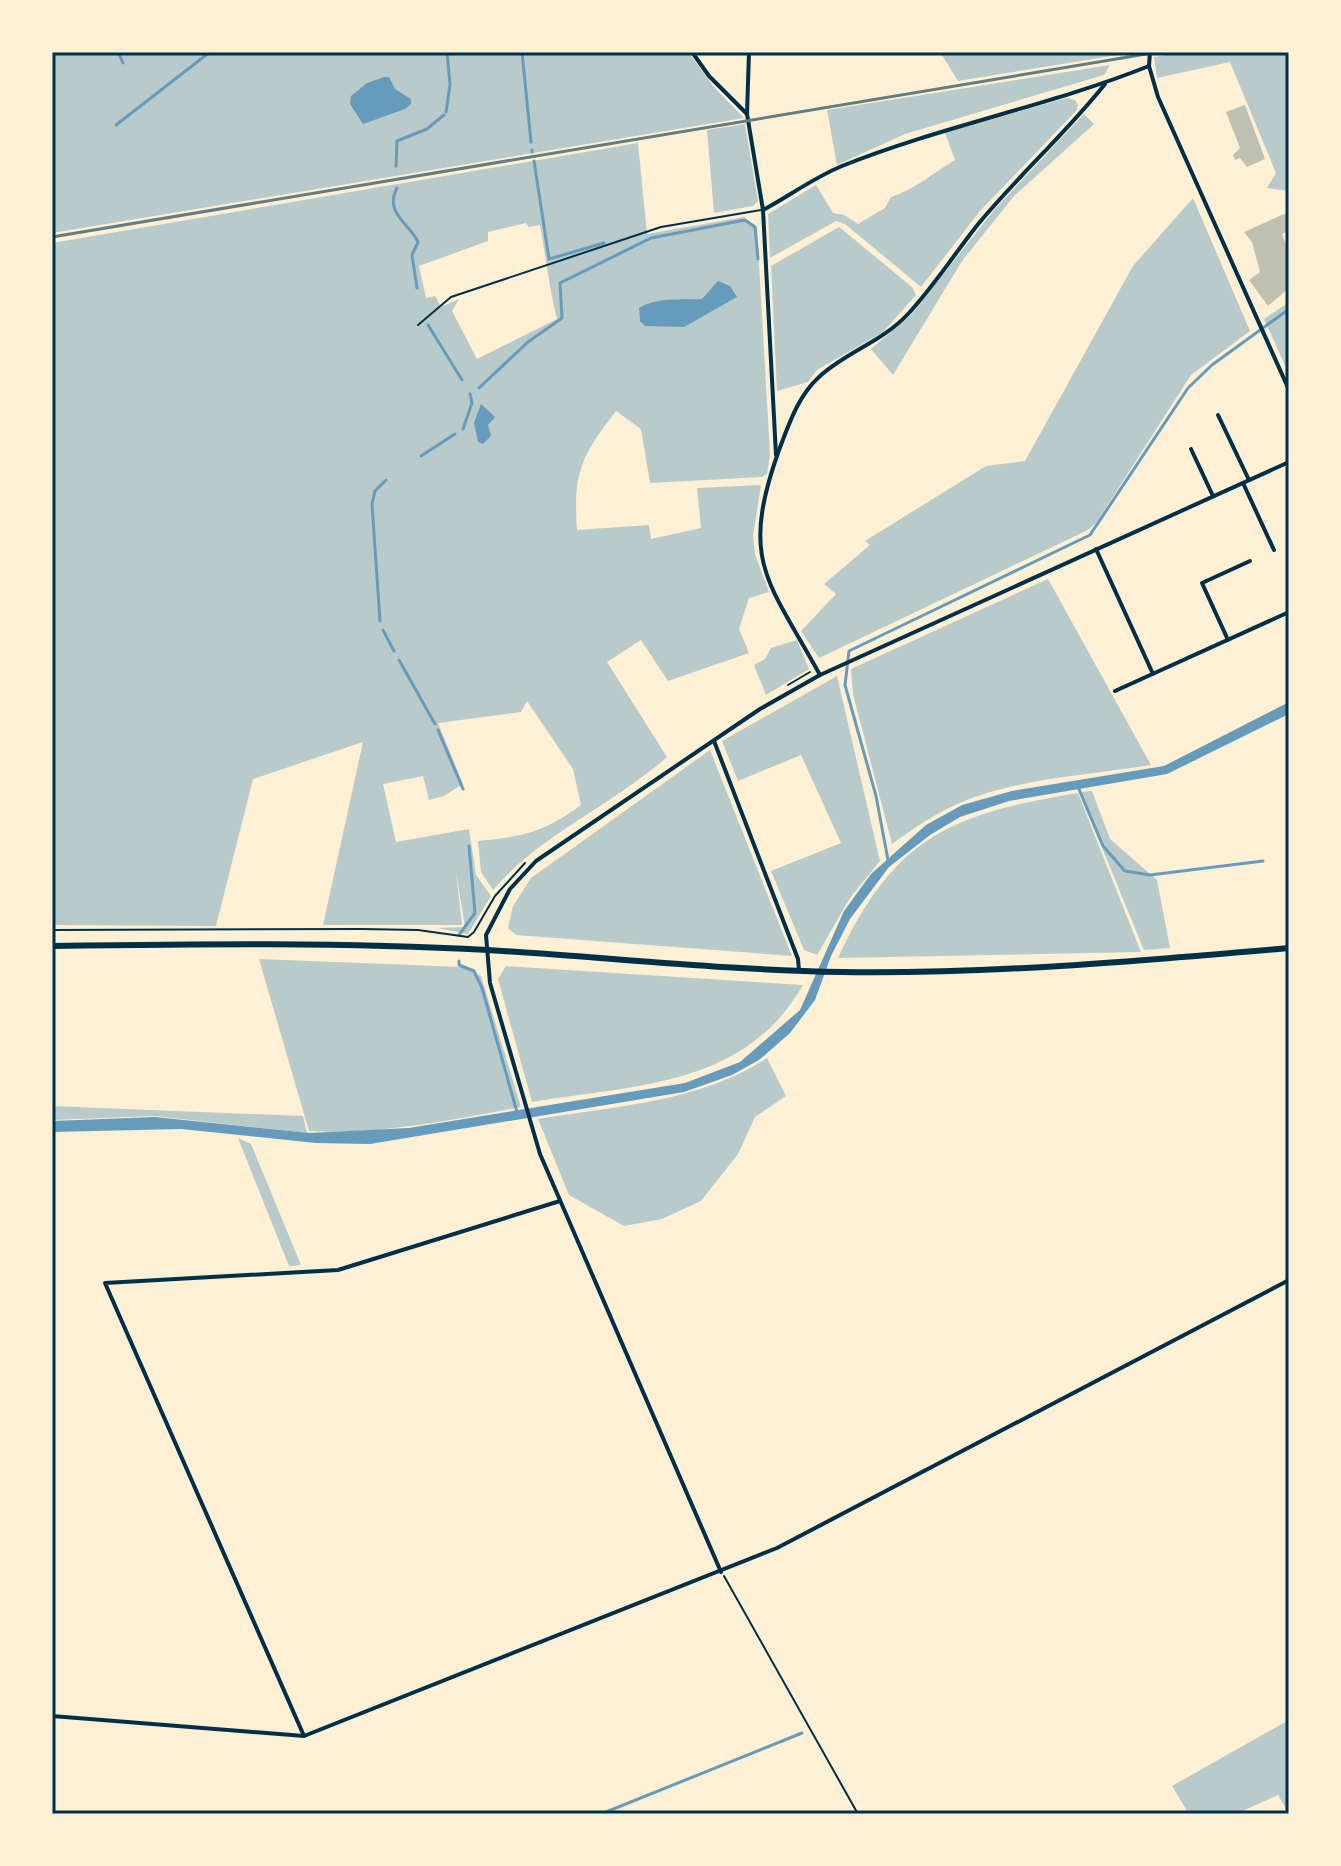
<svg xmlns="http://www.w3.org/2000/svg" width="1341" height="1866" font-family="'Archivo Narrow',sans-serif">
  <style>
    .green { fill: #b9caca; fill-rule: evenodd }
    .water { fill: #669bbc }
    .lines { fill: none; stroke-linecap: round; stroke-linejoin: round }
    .stream { stroke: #669bbc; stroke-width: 3 }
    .building { fill: #bec0b2 }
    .path { stroke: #003049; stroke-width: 2 }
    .service { stroke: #003049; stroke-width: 2 }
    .minor { stroke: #003049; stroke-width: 4 }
    .primary { stroke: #003049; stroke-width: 6 }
    .rail { stroke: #657d81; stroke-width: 3 }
    .neatline { fill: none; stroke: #003049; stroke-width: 3 }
  </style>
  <rect width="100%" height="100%" fill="#fdf0d5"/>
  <g class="green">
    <polygon points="52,52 688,52 714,87 744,118 52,233"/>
    <polygon points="940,52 1136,52 958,81"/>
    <polygon points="1187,52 1289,52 1289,191 1267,188 1276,173 1230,62 1157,78 1154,57"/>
    <polygon points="1110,65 1104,75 905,134 837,165 827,110"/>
    <path d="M1066,98L1075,100L1078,105L1076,111L980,211L921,287L845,224L836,221L770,258L768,214L816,185L833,213L844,215L858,224L885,208L891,197C915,189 933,173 955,160L945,133Z"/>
    <polygon points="1084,114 1094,124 1014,196 962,261 893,375 871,349 911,315 994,210"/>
    <polygon points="745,124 758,201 753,206 714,213 707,130"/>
    <path d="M638,143L647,234L744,217L757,228L770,455L767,474L762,477L650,483L641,429L616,411C581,456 573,473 577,530L649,525L651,539L701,528L697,488L761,485L753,536L755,554L769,592L749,598L739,629L749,653L668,681L641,640L607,662L667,757C612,806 542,833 493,890L481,872L478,841C522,837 545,832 581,805L573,769L527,701L521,712L438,723L463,784L444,796L429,800L423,776L383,784L396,842L469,829L476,875L491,896L468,934L437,928L465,927L456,872L462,925H323L363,742L253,779L216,926L52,925V243ZM526,223L529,227L540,225C546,257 549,287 557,319L477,359L452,311L459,299L441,307L435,296L426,298L419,266L488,241V232Z"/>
    <polygon points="1193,198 1250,331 1191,375 1096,523 1086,531 819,658 801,631 836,594 824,584 870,545 865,541 986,466 1025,461 1133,266"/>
    <polygon points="839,227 912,287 916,295 883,332 817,370 808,382 777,391 771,266"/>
    <polygon points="1289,302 1289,374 1264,319"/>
    <path d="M1048,579L1151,765C1090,775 1019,778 962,802C936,813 914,828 892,844L853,694L851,669Z"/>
    <polygon points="797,640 809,669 766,695 754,665 765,659 771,648"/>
    <polygon points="837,676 880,861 850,898 817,955 804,950 771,871 841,843 801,755 738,781 722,741"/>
    <polygon points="710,750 792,956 516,935 508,928 513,906 531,878"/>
    <polygon points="1092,791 1110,839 1157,880 1170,948 1144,950 1079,792"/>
    <path d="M1078,793L1141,952L838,958C894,837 951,814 1078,793Z"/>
    <path d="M259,959L462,967L481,976L521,1107C450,1120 381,1135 309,1131Z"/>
    <path d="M506,966L803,985C745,1087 635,1085 532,1102L498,979Z"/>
    <path d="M767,1058L786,1096L755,1117L738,1154L701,1201L662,1219L624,1226L569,1195L538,1119C616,1106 700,1102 767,1058Z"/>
    <polygon points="52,1106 303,1116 307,1133 154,1116 52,1120"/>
    <polygon points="238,1138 251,1144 301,1265 289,1266"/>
    <polygon points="1289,1720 1289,1814 1278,1795 1236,1814 1189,1814 1172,1786"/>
  </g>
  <g class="water">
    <polygon points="384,77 389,77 395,89 411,99 411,104 405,109 363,124 350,104 351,96 367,83"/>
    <path d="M718,281L730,286L737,297L684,327L645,326L640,321L639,308C657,297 682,300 702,299Z"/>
    <polygon points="481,404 495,417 488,425 491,436 483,444 478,442 474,423"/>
    <polygon points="1289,702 1289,714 1167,774 1009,801 960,817 930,835 889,867 850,919 831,956 815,1000 790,1033 759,1060 732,1075 684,1092 370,1144 316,1143 181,1129 52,1132 52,1121 155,1117 309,1133 409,1128 685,1083 740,1062 800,1010 844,911 871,874 926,825 962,805 1012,791 1164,766"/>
  </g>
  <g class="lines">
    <g class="stream">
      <polyline points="118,52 123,63"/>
      <polyline points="522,52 531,142"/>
      <polyline points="446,112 450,85 447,52"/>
      <polyline points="116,125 210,52"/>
      <polyline points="532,150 532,152"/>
      <polyline points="534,161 549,259 604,243"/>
      <polyline points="396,166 397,141 427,129 444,115"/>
      <path d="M397,188C384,213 409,223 418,242L412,255L417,288"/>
      <polyline points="428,325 462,380"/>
      <polyline points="479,388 528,342 562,318 560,283 651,238 745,220 755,227 758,259"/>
      <polyline points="463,429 472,403 470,394"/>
      <polyline points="421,456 455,434"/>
      <polyline points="380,621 372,504 375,491 386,480"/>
      <polyline points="383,630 394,651"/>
      <polyline points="399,660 435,724"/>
      <polyline points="438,730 463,789"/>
      <polyline points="1078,787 1103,846 1125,871 1150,875 1263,861"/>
      <polyline points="888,860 876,796 845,685 849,651 1090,535 1188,388 1212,365 1289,309"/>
      <polyline points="459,935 475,913 469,846"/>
      <polyline points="459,961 459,965 474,971 482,988 517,1112"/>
      <polyline points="601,1814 802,1733"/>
    </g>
  </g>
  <g class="building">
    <polygon points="1245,105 1265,159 1247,167 1240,158 1235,160 1233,155 1240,148 1226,112"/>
    <polygon points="1284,214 1289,215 1289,231 1282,234 1289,254 1289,288 1268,306 1249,280 1260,272 1252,242 1244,232"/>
  </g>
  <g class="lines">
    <g class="path">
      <polyline points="788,685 810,672"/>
      <polyline points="52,930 362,929 418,930 468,937 474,932 495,896 525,863"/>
      <polyline points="724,1576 858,1814"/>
    </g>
    <polyline class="service" points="418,325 451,297 661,227 761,210"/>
    <g class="minor">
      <polyline points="692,52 709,76 747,114"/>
      <polyline points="749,52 747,114 763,210 776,455"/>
      <polyline points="1150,52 1149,66 1158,97 1289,390"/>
      <path d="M763,210C789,196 815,177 842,166C942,126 1049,106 1149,66"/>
      <polyline points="1218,415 1249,480"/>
      <polyline points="1191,449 1213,496"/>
      <polyline points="1243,483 1274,550"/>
      <polyline points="1096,549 1153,674"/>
      <polyline points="1228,640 1202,583 1250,561"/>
      <path d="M820,675C768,580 739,562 779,450C789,424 798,396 819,377C846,352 882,342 908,314C934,286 955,253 979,223C1019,175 1066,133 1105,84"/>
      <polyline points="1115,691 1289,612"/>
      <polyline points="714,741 798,959 799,971"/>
      <polyline points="721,1572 540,1154 490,983 486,935 510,889 536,861 760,709 820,675 1289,462"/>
      <polyline points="52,1716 304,1736 777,1548 1289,1280"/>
      <polyline points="304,1736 105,1283 338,1270 560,1201"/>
    </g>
    <path class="primary" d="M52,946C197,944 343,942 488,950C606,957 723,970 842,972C992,974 1140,961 1289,948"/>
    <polyline class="rail" points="52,237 1158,52"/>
  </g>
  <rect width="1341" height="1866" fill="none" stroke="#fdf0d5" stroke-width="108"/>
  <rect x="54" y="54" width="1233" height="1758" class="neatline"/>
</svg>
